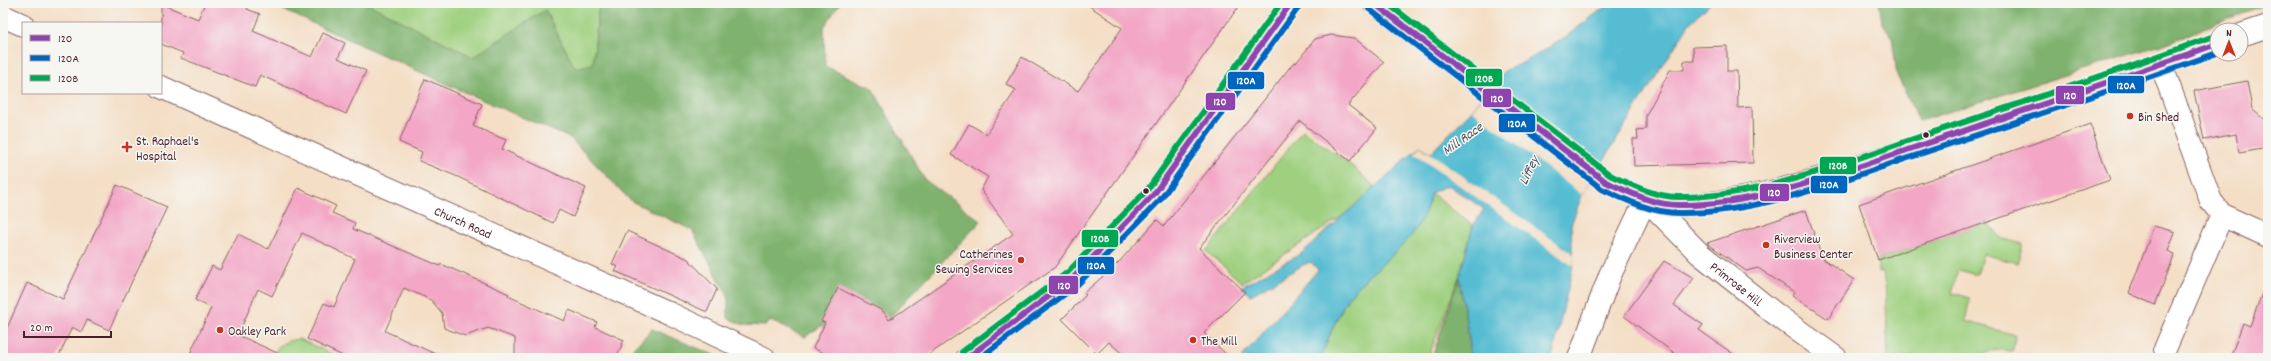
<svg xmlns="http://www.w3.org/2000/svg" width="2271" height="361" font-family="Dekko,sans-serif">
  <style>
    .green { fill: #9fd07f; stroke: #747855 }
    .forest { fill: #7fb26e; stroke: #64684c }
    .water { fill: #55bcd2; stroke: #506e7e }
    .pier { fill: #f4dec5 }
    .building { fill: #f3a6c5 }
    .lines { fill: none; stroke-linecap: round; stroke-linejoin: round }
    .minor-casing { stroke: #866261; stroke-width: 24 }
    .major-casing { stroke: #866261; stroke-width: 24 }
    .minor { stroke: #fff; stroke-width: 22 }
    .major { stroke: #fff; stroke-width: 22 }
    .bus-1-casing { stroke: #f6f6f2; stroke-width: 9 }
    .bus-2-casing { stroke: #f6f6f2; stroke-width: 9 }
    .bus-3-casing { stroke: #f6f6f2; stroke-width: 9 }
    .bus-1 { stroke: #8e44ad; stroke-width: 6 }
    .bus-2 { stroke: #0065bd; stroke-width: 6 }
    .bus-3 { stroke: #00a651; stroke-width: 6 }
    .poi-dot { fill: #c8321e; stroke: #f6f6f2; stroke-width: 1.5 }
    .bus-dot { fill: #4a1f2b; stroke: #f6f6f2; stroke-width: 1.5 }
    .labels { text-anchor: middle; stroke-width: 3; stroke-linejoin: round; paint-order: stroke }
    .poi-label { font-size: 13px; fill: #4a1f2b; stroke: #f6f6f2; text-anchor: start }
    .street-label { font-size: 13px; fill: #4a1f2b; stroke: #f6f6f2 }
    .water-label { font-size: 14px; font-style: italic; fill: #4e5665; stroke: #f6f6f2 }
    .line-badge { stroke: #f6f6f2; stroke-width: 1.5 }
    .badge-label { font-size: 11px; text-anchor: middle; font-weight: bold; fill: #fff }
  </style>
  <rect width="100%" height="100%" fill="#f6f6f2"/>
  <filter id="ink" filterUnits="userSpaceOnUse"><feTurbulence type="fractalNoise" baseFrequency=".025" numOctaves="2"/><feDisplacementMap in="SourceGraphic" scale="8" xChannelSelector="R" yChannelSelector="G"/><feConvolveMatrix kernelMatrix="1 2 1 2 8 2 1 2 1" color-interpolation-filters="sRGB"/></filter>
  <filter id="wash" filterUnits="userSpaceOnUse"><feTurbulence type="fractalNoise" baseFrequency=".012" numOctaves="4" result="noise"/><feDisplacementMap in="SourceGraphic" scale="16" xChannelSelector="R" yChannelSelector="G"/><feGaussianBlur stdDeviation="0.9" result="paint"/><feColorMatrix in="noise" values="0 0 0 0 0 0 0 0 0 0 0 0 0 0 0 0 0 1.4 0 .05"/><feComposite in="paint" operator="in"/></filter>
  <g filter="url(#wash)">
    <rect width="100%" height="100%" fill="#f4dec5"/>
    <g class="green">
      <polygon points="366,3 599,3 593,64 575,68 545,11 473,57"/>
      <polygon points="1303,130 1352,166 1375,187 1357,206 1242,283 1206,251"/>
      <path d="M1431,193L1473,226L1459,277L1428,358H1320C1327,343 1340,308 1349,297C1379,259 1420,246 1431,193Z"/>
      <polygon points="1988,222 2000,238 2023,244 2017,263 1983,254 1977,275 1958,270 1952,293 1970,298 1965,321 2015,335 2013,351 1992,350 1979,358 1888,358 1885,278 1882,271 1878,272 1878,260"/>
      <path d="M299,339L341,358H271C278,344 284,341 299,339Z"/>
    </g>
    <g class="forest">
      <polygon points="268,3 366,3 473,57 545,10 575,68 593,64 599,3 840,3 824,27 825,66 872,88 925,180 981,221 872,336 843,324 821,326 805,337 771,321 765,326 743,325 728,318 728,296 692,230 631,201 570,138 473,96"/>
      <polygon points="1879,3 2268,3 2164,44 1919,121 1897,75 1892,37 1882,22"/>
      <polygon points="1459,277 1470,345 1469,358 1432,358"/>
      <polygon points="652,329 721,358 624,358"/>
    </g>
    <path class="water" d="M1610,3H1711L1689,24L1582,195L1571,225L1573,266L1552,358H1469L1470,345L1459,277L1473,226L1484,209L1448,185L1431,193C1420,246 1379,259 1349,297C1340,308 1327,343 1320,358H1241L1318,270L1311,262L1305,264L1251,295L1241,287L1302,253L1420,146L1431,153L1472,110L1504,71L1526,61L1564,38Z"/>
    <g class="pier">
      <polygon points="1496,82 1601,165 1582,195 1472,110"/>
      <polygon points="1420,146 1573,254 1573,266 1414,153"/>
    </g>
    <g id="blocks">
      <g class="building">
        <polygon points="205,3 250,3 247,9 260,14 253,31 312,57 323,33 345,43 338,58 366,71 346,114 260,75 255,87 181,58 183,53 161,44 161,4 198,19"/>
        <polygon points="1085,3 1241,3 1055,267 924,358 833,358 813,348 825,323 821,321 838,288 883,311 889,320 1013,234 981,190 988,177 951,155 969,124 986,134 1016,90 1006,84 1022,57 1078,91 1122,28"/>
        <polygon points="1331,35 1354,38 1384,62 1348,105 1377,128 1350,161 1300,121 1199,248 1245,292 1204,333 1230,358 1127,358 1109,342 1097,354 1062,319 1086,295 1084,293 1119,262 1157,220 1164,226 1294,62 1296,63 1315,39"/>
        <polygon points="1727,46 1727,71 1737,71 1738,108 1752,107 1753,163 1634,166 1633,139 1638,139 1637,130 1646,129 1646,115 1670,70 1684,70 1684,61 1694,61 1693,47"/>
        <polygon points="425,79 482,104 473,126 506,140 502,149 586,188 573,217 559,210 553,223 456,176 419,161 422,152 399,142"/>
        <polygon points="2247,81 2252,109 2268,123 2268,148 2239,153 2236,134 2204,140 2194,91"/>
        <polygon points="2090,124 2110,180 1878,260 1859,204"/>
        <polygon points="117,185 167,207 109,330 87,320 81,332 72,327 58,358 3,358 3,337 27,283 63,299"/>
        <polygon points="298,188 336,206 332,213 355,223 353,229 440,266 441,264 480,281 509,294 508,296 564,321 569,310 597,322 595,327 624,340 616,358 515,358 515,338 488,328 465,336 444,328 442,313 431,300 404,288 385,331 444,358 347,358 307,339 324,303 334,307 355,259 302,233 272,296 258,289 238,335 288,358 188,358 211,308 195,300 212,266 220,270 238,234 268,249"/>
        <polygon points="1806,210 1822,258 1854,280 1828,319 1792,295 1794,292 1758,268 1746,271 1707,243"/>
        <polygon points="2154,226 2175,232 2168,251 2175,254 2155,305 2129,293"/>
        <polygon points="627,231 688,259 717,289 707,312 615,271 618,267 612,264"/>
        <polygon points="1664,261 1694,278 1674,305 1703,325 1699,330 1739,358 1681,358 1624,316"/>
        <polygon points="2265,285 2268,286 2268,358 2230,358 2243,323 2250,326"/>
      </g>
    </g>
  </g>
  <g filter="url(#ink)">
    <use href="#blocks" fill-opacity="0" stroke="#866261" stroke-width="1"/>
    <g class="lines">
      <defs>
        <g id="minor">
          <polyline points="3,16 23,25"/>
          <polyline points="2161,64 2211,201 2222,215 2268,236"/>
          <path id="s1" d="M161,87L671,314L764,358"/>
          <polyline points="2165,349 2222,215"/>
          <polyline points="1579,358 1610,275 1646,199"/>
        </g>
        <g id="major">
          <path d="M1374,3L1606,182C1633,194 1658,207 1688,205C1766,201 1848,169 1921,145C2020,112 2119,80 2217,44"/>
          <polyline points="2241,35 2268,26"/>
          <path id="s2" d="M1646,199L1700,254L1778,316L1836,358"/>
          <polyline points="967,358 1073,278 1154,194 1291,3"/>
        </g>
      </defs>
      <use href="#minor" class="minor-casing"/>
      <use href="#major" class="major-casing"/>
      <use href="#minor" class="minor"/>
      <use href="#major" class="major"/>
      <defs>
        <g id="bus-1">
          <path d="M1374,3L1606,182C1629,192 1653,205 1679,205C1760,206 1846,170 1922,145C2020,112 2119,79 2217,44"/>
          <polyline points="967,358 1073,278 1154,194 1291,3"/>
        </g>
        <g id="bus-2">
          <path d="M1369,9L1602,189C1626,200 1652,213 1679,213C1760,214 1847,178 1923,153C2021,120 2120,88 2217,53"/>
          <polyline points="980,358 1078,284 1160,200 1298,8"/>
        </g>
        <g id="bus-3">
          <path d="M1387,3L1610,175C1632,185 1655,197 1679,197C1758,198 1843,163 1916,138C2016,105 2116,72 2214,36"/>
          <polyline points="962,352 1068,272 1148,189 1281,3"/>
        </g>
      </defs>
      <use href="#bus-1" class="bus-1-casing"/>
      <use href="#bus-2" class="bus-2-casing"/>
      <use href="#bus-3" class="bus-3-casing"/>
      <use href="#bus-1" class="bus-1"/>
      <use href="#bus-2" class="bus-2"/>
      <use href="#bus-3" class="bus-3"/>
    </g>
  </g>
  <g class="poi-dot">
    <circle cx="2130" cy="116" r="4"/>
    <path d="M125 141h4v4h4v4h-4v4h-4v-4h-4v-4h4z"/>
    <circle cx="1766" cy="245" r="4"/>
    <circle cx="1021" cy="260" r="4"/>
    <circle cx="220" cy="330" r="4"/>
    <circle cx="1193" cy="340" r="4"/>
  </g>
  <g class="bus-dot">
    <circle cx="1926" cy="135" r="3.5"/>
    <circle cx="1146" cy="191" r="3.5"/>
  </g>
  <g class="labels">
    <g class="poi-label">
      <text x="2138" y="121">Bin Shed</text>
      <text x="136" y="145">St. Raphael's<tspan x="136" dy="15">Hospital</tspan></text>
      <text x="1774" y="243">Riverview<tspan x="1774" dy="15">Business Center</tspan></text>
      <text x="1013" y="258" text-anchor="end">Catherines<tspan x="1013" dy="15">Sewing Services</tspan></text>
      <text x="228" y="335">Oakley Park</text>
      <text x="1201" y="345">The Mill</text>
    </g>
    <g class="street-label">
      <text dy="5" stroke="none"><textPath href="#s1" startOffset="331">Church Road</textPath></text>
      <text dy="5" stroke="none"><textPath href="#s2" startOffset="124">Primrose Hill</textPath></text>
    </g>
    <g class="water-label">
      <text transform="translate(1462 138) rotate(-35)" y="5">Mill Race</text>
      <text transform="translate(1528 170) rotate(-64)" y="5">Liffey</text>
    </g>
  </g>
  <g class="line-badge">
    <rect x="1465" y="68" width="38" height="19" rx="4" fill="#00a651"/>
    <rect x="1227" y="71" width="38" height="19" rx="4" fill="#0065bd"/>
    <rect x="2107" y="75" width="38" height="19" rx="4" fill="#0065bd"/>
    <rect x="2055" y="85" width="30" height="20" rx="4" fill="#8e44ad"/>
    <rect x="1482" y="88" width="30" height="20" rx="4" fill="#8e44ad"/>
    <rect x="1205" y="92" width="31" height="19" rx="4" fill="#8e44ad"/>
    <rect x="1498" y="113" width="38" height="20" rx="4" fill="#0065bd"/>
    <rect x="1819" y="156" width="38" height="19" rx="4" fill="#00a651"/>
    <rect x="1810" y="175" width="38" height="19" rx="4" fill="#0065bd"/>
    <rect x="1759" y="183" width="31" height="19" rx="4" fill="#8e44ad"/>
    <rect x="1081" y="229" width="38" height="19" rx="4" fill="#00a651"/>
    <rect x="1077" y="256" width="38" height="19" rx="4" fill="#0065bd"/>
    <rect x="1048" y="275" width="31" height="20" rx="4" fill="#8e44ad"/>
  </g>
  <g class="badge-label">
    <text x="1484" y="82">120B</text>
    <text x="1246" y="84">120A</text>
    <text x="2126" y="89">120A</text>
    <text x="2070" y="99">120</text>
    <text x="1497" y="102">120</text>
    <text x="1220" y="105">120</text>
    <text x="1517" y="127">120A</text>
    <text x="1838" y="169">120B</text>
    <text x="1829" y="188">120A</text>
    <text x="1774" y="196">120</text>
    <text x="1100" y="242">120B</text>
    <text x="1096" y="269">120A</text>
    <text x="1064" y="289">120</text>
  </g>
  <rect width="2271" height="361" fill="none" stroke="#f6f6f2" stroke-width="16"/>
  <rect x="22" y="22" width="140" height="72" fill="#f6f6f2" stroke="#b1a0a2"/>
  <rect x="30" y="35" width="20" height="6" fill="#8e44ad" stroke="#b1a0a2"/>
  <text x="58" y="42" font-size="12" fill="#4a1f2b">120</text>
  <rect x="30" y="55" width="20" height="6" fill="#0065bd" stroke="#b1a0a2"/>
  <text x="58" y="62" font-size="12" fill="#4a1f2b">120A</text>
  <rect x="30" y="75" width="20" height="6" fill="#00a651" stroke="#b1a0a2"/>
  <text x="58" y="82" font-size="12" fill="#4a1f2b">120B</text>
  <g transform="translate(2229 42)"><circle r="19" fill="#f6f6f2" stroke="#b1a0a2"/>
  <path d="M0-3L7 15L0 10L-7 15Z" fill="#c8321e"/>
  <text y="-6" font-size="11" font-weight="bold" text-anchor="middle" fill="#4a1f2b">N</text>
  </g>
  <path d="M24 331v6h87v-6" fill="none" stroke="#4a1f2b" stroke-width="2"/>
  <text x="30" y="331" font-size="12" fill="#4a1f2b" stroke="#f6f6f2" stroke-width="3" paint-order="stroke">20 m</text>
</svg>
